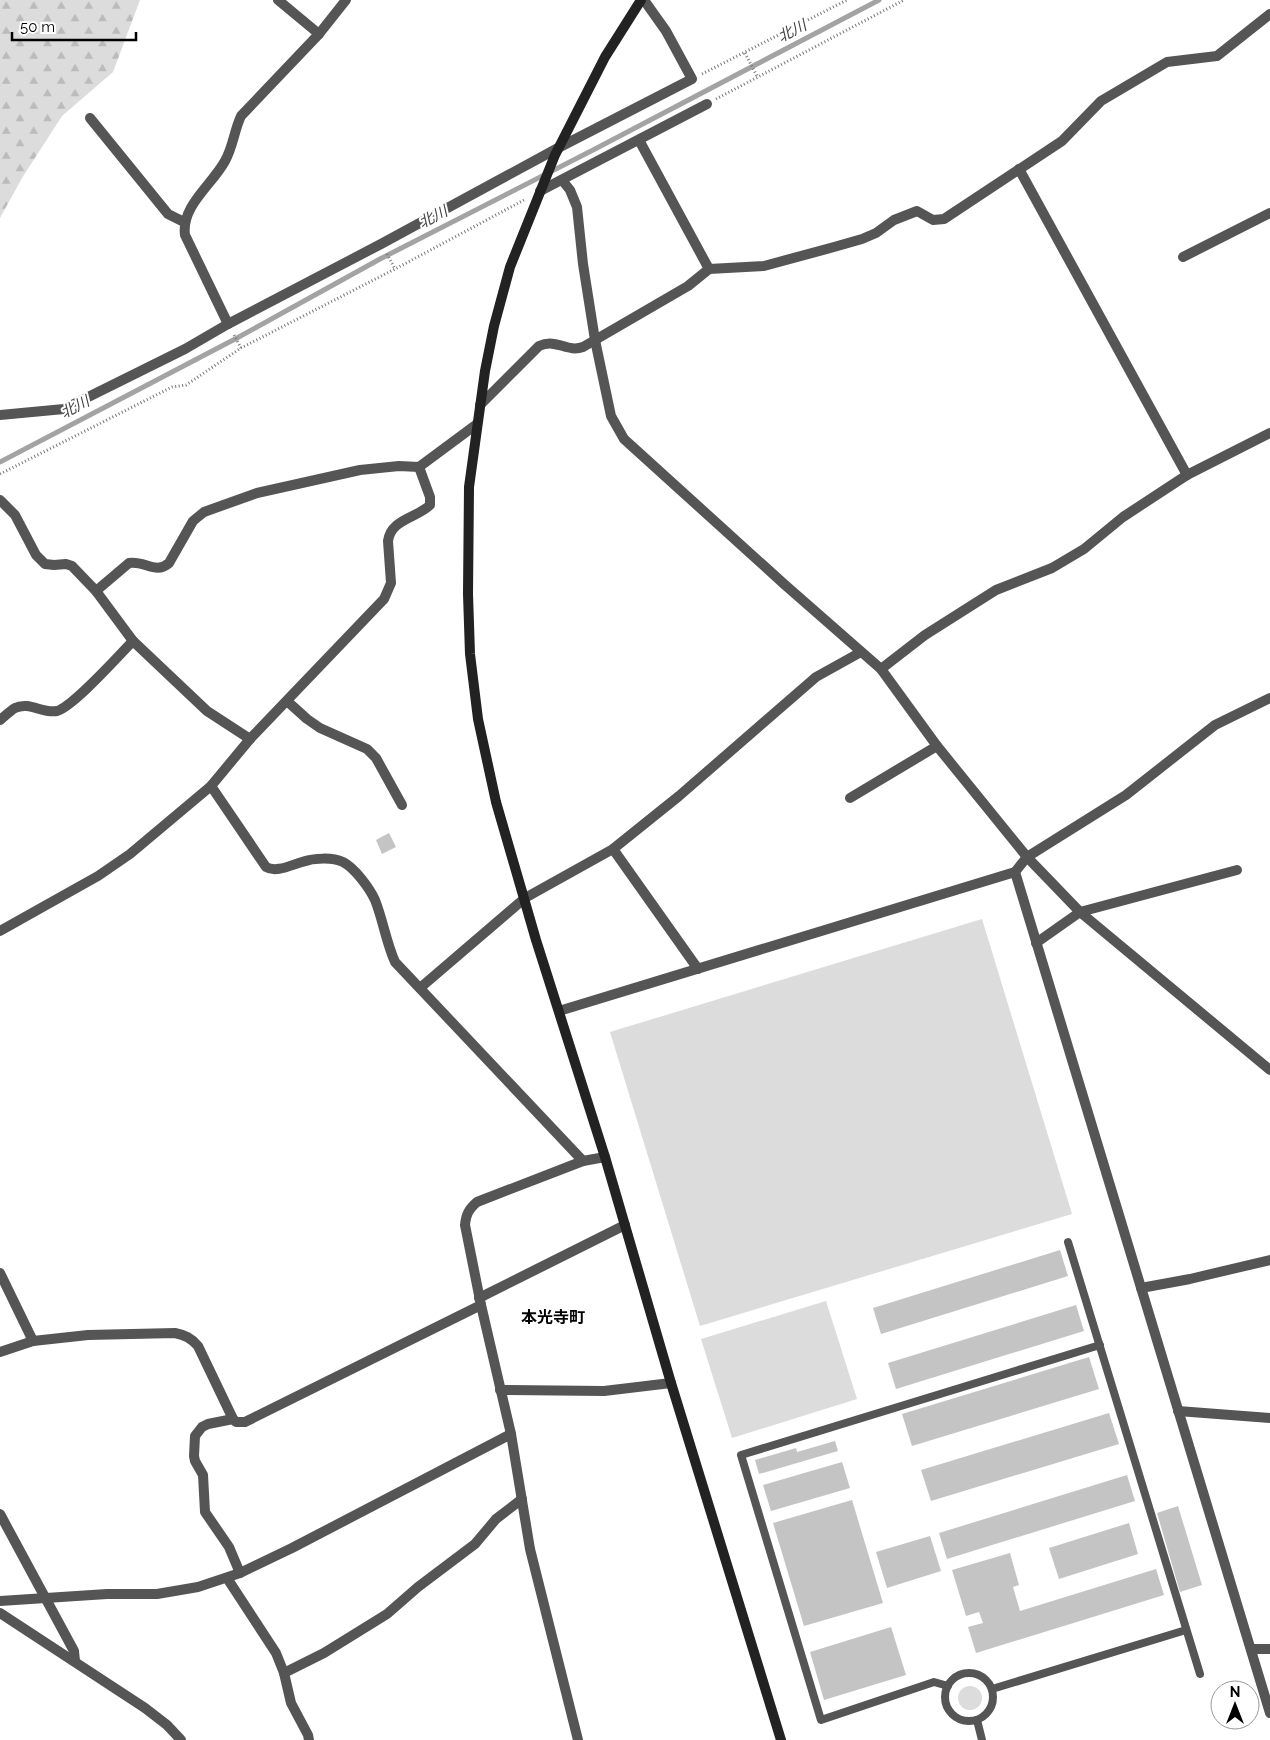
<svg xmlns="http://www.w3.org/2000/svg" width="1270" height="1740" font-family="Raleway,'Noto Sans JP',sans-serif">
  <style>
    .grass { fill: #dcdcdc }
    .forest { fill: url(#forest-firs) }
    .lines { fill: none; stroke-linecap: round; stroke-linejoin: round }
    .stream { stroke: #a3a3a3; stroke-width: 5 }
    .building { fill: #c4c4c4 }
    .path { stroke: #777; stroke-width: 3; stroke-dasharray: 1 2.5; stroke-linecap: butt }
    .lane { stroke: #555; stroke-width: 8 }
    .street { stroke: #555; stroke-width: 10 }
    .secondary { stroke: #222; stroke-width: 10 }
    .labels { text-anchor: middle; stroke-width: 4; stroke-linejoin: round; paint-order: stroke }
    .water-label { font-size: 15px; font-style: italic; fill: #444; stroke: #fff }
    .quarter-label { font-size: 16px; font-weight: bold; fill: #000; stroke: #fff }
  </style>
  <defs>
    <pattern id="forest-firs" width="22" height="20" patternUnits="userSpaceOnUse" patternTransform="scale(1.25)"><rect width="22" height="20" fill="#dcdcdc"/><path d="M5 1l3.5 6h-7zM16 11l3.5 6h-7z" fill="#bbb"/></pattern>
  </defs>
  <rect width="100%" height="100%" fill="#fff"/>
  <g class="grass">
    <polygon points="982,919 1072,1214 700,1326 610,1032"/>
    <polygon points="826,1301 857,1399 732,1438 701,1339"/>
    <circle cx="970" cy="1698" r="12"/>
  </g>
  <polygon class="forest" points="0,0 140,0 113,72 62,116 22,178 0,218"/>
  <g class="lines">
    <polyline class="stream" points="0,462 237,338 380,259 595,149 879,0"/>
  </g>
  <g class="building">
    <polygon points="389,833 396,847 382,854 376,840"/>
    <polygon points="1060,1250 1068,1276 881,1334 873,1308"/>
    <polygon points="1076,1305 1084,1331 896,1389 888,1363"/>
    <polygon points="1089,1357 1099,1389 912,1446 902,1414"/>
    <polygon points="1109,1413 1119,1444 931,1501 921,1470"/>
    <polygon points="835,1441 838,1451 759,1474 755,1460 796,1448 797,1452"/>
    <polygon points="842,1462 850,1488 771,1511 763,1485"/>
    <polygon points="1127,1475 1135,1501 947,1559 939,1533"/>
    <polygon points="852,1500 883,1603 804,1626 773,1523"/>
    <polygon points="1178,1506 1202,1585 1180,1592 1157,1513"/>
    <polygon points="1129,1523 1138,1554 1059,1579 1049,1548"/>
    <polygon points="930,1536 941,1571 887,1588 876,1552"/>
    <polygon points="1010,1553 1019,1585 1013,1587 1020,1611 1156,1569 1164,1595 976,1653 968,1627 983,1623 979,1612 966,1616 952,1570"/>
    <polygon points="891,1627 906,1675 824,1700 810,1652"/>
  </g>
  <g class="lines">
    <g class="path">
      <polyline points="745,53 758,78"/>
      <polyline points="702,74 847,0"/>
      <polyline points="716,99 904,0"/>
      <polyline points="387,254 395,269"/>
      <polyline points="234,335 241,348"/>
      <polyline points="0,474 172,387 186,385 241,348 395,269 524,200"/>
    </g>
    <g class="lane">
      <polyline points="1068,1242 1200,1674"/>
      <circle cx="969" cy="1697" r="24"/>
      <polyline points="948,1686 934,1682 821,1720 741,1455 1100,1345"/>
      <polyline points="992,1689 1186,1630"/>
      <polyline points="977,1720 982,1740"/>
    </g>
    <g class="street">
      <polyline points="278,0 319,34"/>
      <polyline points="90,118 168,214 184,222"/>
      <polyline points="639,140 709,269"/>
      <polyline points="1019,169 1187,475"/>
      <polyline points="562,180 570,190 577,207 583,264 595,340 611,416 624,439 784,584 881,669 937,746 1027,857 1080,912 1270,1070"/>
      <polyline points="540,191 707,104"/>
      <polyline points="1183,257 1270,213"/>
      <path d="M228,324L185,235C181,206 212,185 225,161C233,147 234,131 241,116L319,34L346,0"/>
      <path d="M480,405L539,346C557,338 567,353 583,347L688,286L709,269L764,266L834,247L862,239L876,233L894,220L917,211L933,220L944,219L1062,141L1101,101L1167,62L1217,56L1270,14"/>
      <polyline points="0,415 64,409 185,349 228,324 381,244 558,148 692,79 666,31 644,0"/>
      <polyline points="0,500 15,515 36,555 45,564 54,565 66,564 72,566 96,591 133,641 207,711 250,739"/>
      <path d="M96,591L129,563C144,560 156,575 169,563L193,521L204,512L257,493L360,470L399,466L419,467L477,424"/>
      <polyline points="881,669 925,635 996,590 1052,568 1084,549 1123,517 1187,475 1270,433"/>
      <polyline points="287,701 307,719 320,728 367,749 376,758 402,805"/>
      <path d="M0,720C5,716 10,711 15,708C29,701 43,714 57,711C74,706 119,655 133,641"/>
      <path d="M211,786L266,867C276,873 291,865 302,862C314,858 332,857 343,862C355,868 370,889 375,900C383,920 386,942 395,962L583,1161"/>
      <polyline points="850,798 937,746"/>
      <polyline points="613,849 698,969"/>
      <polyline points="1015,872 1270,1713"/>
      <path d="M0,931L98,876L130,854L211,786L250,739L384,599L391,583L388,541C391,519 417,518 430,505V497L419,467"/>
      <polyline points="1036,943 1080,912 1237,870"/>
      <polyline points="420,988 525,898 613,849 679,796 816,677 861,652"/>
      <polyline points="559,1011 1015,872 1027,857 1126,795 1215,725 1270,698"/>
      <polyline points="0,1273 33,1341"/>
      <polyline points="1141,1288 1190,1279 1270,1260"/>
      <polyline points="479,1298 625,1225"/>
      <path d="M0,1352L33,1341L88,1335L175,1333C185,1335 191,1338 198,1346L233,1419L236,1422H245L481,1305"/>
      <polyline points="500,1390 604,1391 671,1383"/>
      <polyline points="1178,1411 1270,1418"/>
      <polyline points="233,1419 208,1424 202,1427 195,1436 194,1456 195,1461 203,1475 205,1512 229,1547 240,1573"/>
      <polyline points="0,1514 74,1651 75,1661"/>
      <polyline points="227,1578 276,1653 284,1673 291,1703 308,1735 309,1740"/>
      <polyline points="0,1601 107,1594 157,1594 198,1587 240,1573 292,1548 511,1434"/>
      <polyline points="0,1613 145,1708 167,1725 181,1740"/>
      <polyline points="1251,1649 1270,1649"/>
      <polyline points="284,1673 324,1653 387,1614 418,1587 475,1544 496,1519 522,1499"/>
      <path d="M578,1740L530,1549L511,1434L481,1305L465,1225C466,1214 469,1209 477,1202L583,1161L605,1157"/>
    </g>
    <polyline class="secondary" points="641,0 605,57 555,155 510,267 494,326 485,371 469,487 468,594 470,654 478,719 496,802 536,940 605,1157 671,1383 781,1740"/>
  </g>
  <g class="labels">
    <g class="water-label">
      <text transform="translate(792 31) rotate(-27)" y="5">北川</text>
      <text transform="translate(433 217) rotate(-27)" y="5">北川</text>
      <text transform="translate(75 407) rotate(-28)" y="5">北川</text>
    </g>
    <g class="quarter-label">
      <text x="553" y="1323">本光寺町</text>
    </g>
  </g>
  <g transform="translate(1235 1705)"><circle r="24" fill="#ffffff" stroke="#999999"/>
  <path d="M0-4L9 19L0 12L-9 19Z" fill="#000000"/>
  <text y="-8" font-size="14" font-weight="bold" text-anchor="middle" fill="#000000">N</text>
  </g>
  <path d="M12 32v8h124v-8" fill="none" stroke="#000000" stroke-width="2.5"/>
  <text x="20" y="32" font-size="15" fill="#000000" stroke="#ffffff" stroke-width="4" paint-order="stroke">50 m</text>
</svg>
